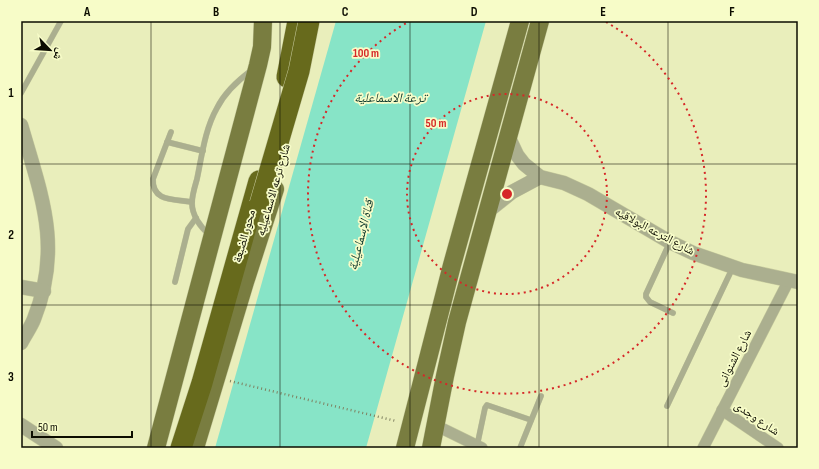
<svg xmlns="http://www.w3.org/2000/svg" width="819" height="469" font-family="'Sofia Sans Condensed','Noto Naskh Arabic',sans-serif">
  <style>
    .water { fill: #87e4c7 }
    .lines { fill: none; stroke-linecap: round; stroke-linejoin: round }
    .service-casing { stroke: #c6ca9d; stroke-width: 6 }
    .minor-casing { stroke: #c6ca9d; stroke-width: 12 }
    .tertiary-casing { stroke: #c6ca9d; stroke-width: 15 }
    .primary-casing { stroke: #c6ca9d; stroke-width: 19 }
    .motorway-casing { stroke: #c6ca9d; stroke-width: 22 }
    .path { stroke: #7f8161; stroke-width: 2.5; stroke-dasharray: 1 3; stroke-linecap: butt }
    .service { stroke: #abaf8f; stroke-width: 5.5 }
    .minor { stroke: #abaf8f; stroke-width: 11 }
    .tertiary { stroke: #abaf8f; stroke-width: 14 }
    .primary { stroke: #797d40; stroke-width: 18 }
    .motorway { stroke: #676a1c; stroke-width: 21 }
    .motorway-bridge-casing { stroke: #c6ca9d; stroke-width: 22; stroke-linecap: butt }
    .motorway-bridge { stroke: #676a1c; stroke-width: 21 }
    .grid { fill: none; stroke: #0c0c00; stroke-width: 1; stroke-opacity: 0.55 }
    .ring { fill: none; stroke: #d62828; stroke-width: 2; stroke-dasharray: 2 4 }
    .labels { text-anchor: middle; stroke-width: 3.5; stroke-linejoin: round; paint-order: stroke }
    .street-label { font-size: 12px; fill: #0c0c00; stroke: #f7fcc8 }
    .water-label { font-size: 13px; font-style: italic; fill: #0b372c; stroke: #f7fcc8 }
    .centre { fill: #d62828; stroke: #f7fcc8; stroke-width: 2 }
    .ring-label { font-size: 12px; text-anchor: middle; font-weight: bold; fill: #d62828; stroke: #f7fcc8; stroke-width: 3.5; stroke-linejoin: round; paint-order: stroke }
    .neatline { fill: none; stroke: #0c0c00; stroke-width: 1.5 }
    .grid-label { font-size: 13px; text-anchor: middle; font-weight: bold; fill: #0c0c00 }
  </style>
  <rect width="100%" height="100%" fill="#e9eebb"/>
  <polygon class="water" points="336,21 486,21 366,448 215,448"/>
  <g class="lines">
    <defs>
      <g id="service">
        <polyline points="21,93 61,21"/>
        <path d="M171,132L153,179C152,202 174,199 192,202"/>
        <polyline points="167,142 203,151"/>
        <path d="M209,234C200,227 192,215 192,203C192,195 195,186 197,179C202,155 205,129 217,108C225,92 237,81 252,70"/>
        <polyline points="670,242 646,294 646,297 650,302 673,313"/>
        <polyline points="175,282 188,229 196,218"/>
        <polyline points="667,406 733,267"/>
        <polyline points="477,446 485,408 487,405 531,420"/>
        <polyline points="520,448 541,396"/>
      </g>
      <g id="minor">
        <polyline points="722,410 778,448"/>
        <polyline points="435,425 482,448"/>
        <polyline points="703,448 789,280"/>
      </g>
      <g id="tertiary">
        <path d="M21,125C41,195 63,246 34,319C31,327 25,335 21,343"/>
        <polyline points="508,136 517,155 524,164 540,177 564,183 588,194 670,242 693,253 742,270 798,282"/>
        <polyline points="487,212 512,192 540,177"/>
        <polyline points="21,287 44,291"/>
        <polyline points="21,425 56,448"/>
      </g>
      <g id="primary">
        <polyline points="156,448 258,65 262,47 263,21"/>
        <polyline points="195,448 245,282 275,189"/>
        <polyline points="405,448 452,265 520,21"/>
        <polyline points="431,448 445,376 457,322 540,21"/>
      </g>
      <g id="motorway">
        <polyline points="287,77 298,21"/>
        <polyline points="181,448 202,383 259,181"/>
      </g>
    </defs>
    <use href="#service" class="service-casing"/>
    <use href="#minor" class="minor-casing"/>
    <use href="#tertiary" class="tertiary-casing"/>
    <use href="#primary" class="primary-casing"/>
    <use href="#motorway" class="motorway-casing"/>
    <polyline class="path" points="230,381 396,421"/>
    <use href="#service" class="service"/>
    <use href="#minor" class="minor"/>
    <use href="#tertiary" class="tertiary"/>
    <use href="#primary" class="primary"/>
    <use href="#motorway" class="motorway"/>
    <defs>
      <polyline id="motorway-bridge" points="260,204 299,71 309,21"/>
    </defs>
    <use href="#motorway-bridge" class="motorway-bridge-casing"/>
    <use href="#motorway-bridge" class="motorway-bridge"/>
  </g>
  <path class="grid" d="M151,21V448M280,21V448M410,21V448M539,21V448M668,21V448M21,164H798M21,305H798"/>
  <g class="ring">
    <circle cx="507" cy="194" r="100"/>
    <path d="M606 22A199 199 0 1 1 408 22"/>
  </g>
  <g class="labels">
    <g class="street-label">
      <text transform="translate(273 190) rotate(-74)" y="4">شارع ترعه الاسماعيليه</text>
      <text transform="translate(655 231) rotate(28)" y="4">شارع الترعه البولاقيه</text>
      <text transform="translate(244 236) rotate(-74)" y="4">محور الضبعة</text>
      <text transform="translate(734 358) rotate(-63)" y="4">شارع الشنوانى</text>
      <text transform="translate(757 418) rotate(34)" y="4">شارع وجدى</text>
    </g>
    <g class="water-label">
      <text x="390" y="102">ترعة الاسماعلية</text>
      <text transform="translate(360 235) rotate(-76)" y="5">قناة الإسماعيلية</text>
    </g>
  </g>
  <circle cx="507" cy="194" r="6" class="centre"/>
  <g class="ring-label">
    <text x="366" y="57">100 m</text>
    <text x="436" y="127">50 m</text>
  </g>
  <rect width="819" height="469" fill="none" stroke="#f7fcc8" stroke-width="44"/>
  <g transform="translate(50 50) rotate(115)" stroke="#f7fcc8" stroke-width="3" paint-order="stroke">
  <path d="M0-3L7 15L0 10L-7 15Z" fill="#0c0c00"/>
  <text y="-6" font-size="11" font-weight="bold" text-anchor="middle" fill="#0c0c00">ش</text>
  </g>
  <path d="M32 431v6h100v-6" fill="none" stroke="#0c0c00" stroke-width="2"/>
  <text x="38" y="431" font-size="12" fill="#0c0c00" stroke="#f7fcc8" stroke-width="3" paint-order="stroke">50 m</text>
  <rect x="22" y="22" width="775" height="425" class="neatline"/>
  <g class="grid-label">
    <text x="87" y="16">A</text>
    <text x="216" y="16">B</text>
    <text x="345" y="16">C</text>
    <text x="474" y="16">D</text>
    <text x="603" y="16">E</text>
    <text x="732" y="16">F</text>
    <text x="11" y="97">1</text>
    <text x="11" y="239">2</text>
    <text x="11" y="381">3</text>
  </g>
</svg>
